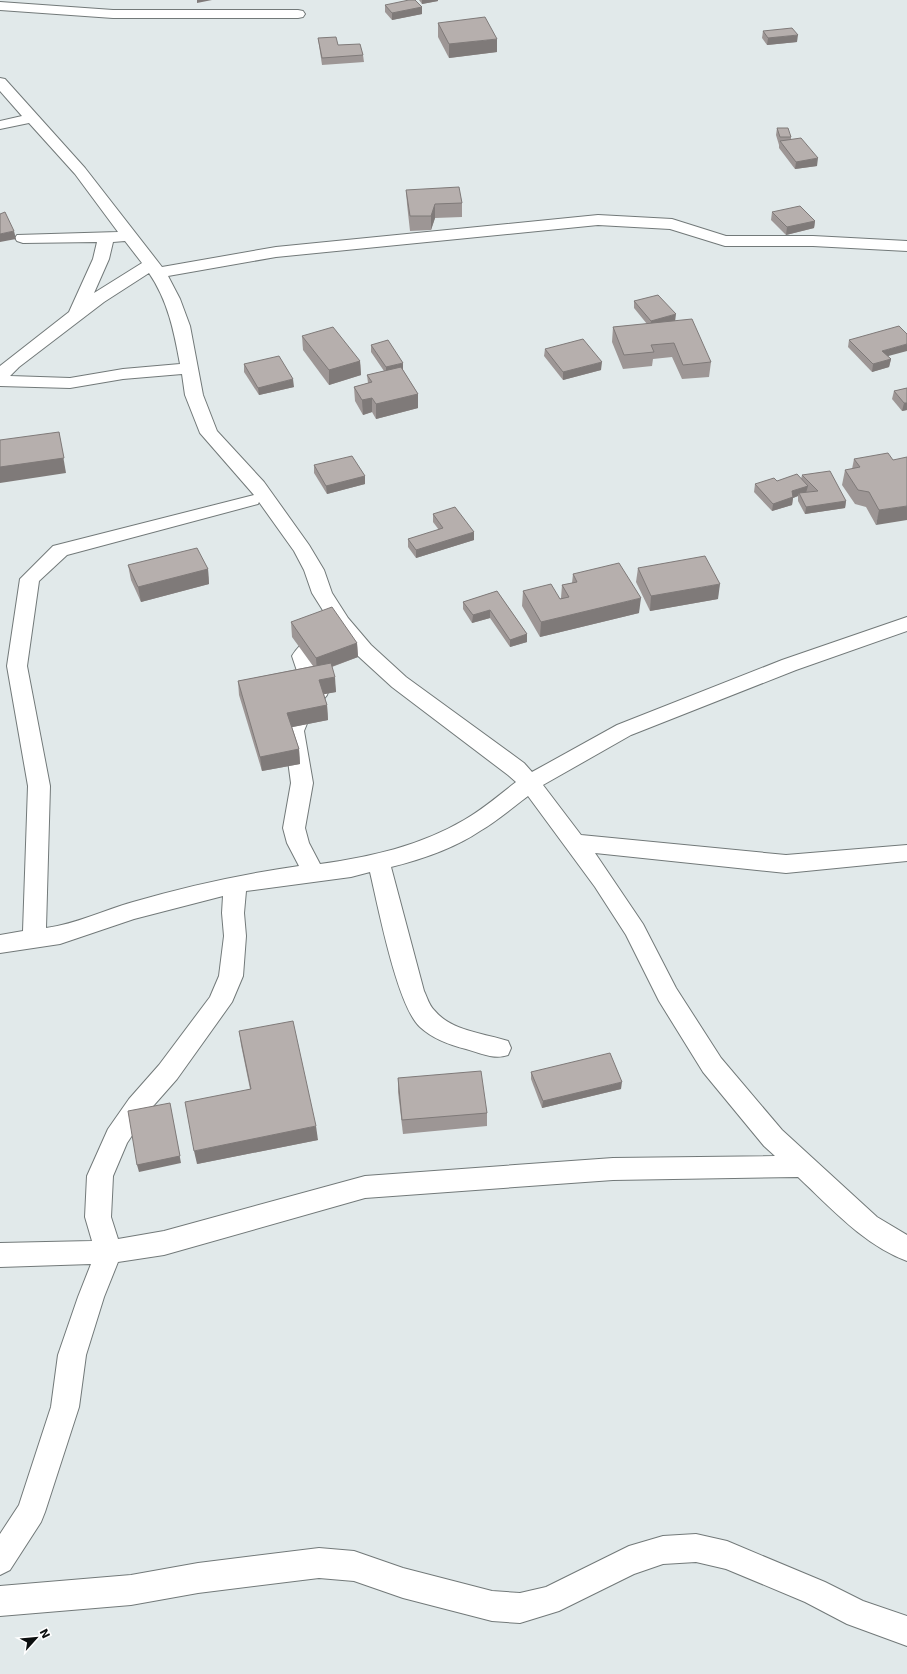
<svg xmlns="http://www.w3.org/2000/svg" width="907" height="1674" font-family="'DejaVu Sans',sans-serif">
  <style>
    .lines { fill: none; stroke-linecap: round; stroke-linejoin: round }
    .minor-casing { stroke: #727979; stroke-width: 2 }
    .minor { fill: #fff; fill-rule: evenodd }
    .wall { fill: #9d9695 }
    .shaded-wall { fill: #7f7a79 }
    .building { fill: #b6afad; stroke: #7f7a79 }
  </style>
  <rect width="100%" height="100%" fill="#e1e9ea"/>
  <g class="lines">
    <defs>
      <g id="minor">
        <polygon points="0,2 113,10 298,10 303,11 305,14 303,17 298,18 113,18 0,10"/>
        <path d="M0,78L5,79L85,168L162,267L276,247L598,215L672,219L726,236H813L907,241V251L813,246H725L670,229L598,225L276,257L168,276L180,299L190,326L203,395L217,431L264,482L309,545L324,570L332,593L348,618L371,645L406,677L524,763L532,772L617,725L782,660L907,617V631L796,670L631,735L543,785L581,835L786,855L907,845V861L786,873L595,853L643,924L676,988L721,1058L782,1130L877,1217L907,1235V1261C864,1245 831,1208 798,1177L613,1180L365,1198L164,1255L118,1262L104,1297L86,1355L79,1407L45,1512L41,1522L10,1570L0,1575V1534L19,1505L51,1407L58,1355L78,1297L91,1264L0,1267V1243L92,1241L85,1217L87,1176L108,1129L129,1099L159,1065L210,997L219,976L224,936L222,913L223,896L134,919L60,944L0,953V935L23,931L28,786L7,666L20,579L53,546L254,495L200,433L185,395L182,374L123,379L70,388L0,386V366L69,312L93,259L97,242L23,243L17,241L15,238L17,235L118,232L75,174L29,123L0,129V121L22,116L0,91ZM125,241L142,263L94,293L109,259L113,242ZM149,273C168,301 174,331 180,364L123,369L70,378L10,376L19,367L104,302ZM259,502L294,551L304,570L312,593L334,628L357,655L392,687L508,775L516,782C499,795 482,810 464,820C420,846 370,857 320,864L309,843L305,828L313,783L304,731L310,716L327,695L331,684L314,664L312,658L335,641L338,636L335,631C319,627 300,643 292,656L297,671L310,686L294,708L284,731L291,783L283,828L287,843L299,866C243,874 188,886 133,902C104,910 76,924 46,928L50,786L27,666L39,581L67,555L258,504ZM528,796L595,887L626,935L659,1001L703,1072L764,1146L775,1156L613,1158L365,1176L164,1231L118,1239L111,1217L113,1176L127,1143L147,1113L177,1079L232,1002L243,976L246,936L244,913L246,891L351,877L370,872C378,906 397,1006 420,1027C433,1039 450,1045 466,1049C480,1053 494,1060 508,1055L511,1048L508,1041C483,1033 451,1031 434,1010C429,1005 427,997 424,991L391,867C420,860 455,848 480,831C497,821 512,808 528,796Z"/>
        <polygon points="696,1534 727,1541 825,1582 863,1601 907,1616 907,1646 847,1624 805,1602 726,1569 696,1562 663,1564 634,1574 559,1611 520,1623 492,1621 403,1598 354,1581 319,1578 198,1593 131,1605 0,1616 0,1586 131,1575 198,1563 319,1548 354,1551 403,1568 492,1591 520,1593 546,1587 629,1546 663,1536"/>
      </g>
    </defs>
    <use href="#minor" class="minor-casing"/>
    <use href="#minor" class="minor"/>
  </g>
  <g class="wall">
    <polygon points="419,0 438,0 438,1 422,4"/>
    <polygon points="385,5 422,7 422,14 392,20 385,12"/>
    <polygon points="438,23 497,52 449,58 438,37"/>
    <polygon points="763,31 797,42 767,45 762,38"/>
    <polygon points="318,38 363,55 364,62 322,65 319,45"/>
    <polygon points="777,128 791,137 791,139 817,166 795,169 779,148 779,145 776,135"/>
    <polygon points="406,190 462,203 462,217 435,218 431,230 410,231 407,204"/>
    <polygon points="772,212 815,221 814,228 786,235 771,220"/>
    <polygon points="634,301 675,321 711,362 709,377 682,379 672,357 653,359 652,366 623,369 612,342 613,327 647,324 634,308"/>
    <polygon points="302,336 360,361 361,375 329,385 303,350"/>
    <polygon points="849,340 888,356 891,359 889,367 872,372 848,347"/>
    <polygon points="371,345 403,370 418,394 418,408 376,419 372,412 363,415 355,401 354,387 368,383 367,375 384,371 371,352"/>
    <polygon points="545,349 601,370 563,380 544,356"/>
    <polygon points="244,364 294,387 259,395 244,372"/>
    <polygon points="907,388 907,410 902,411 892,399 894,391"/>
    <polygon points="854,459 893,460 876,525 866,507 855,504 842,485 845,470 852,469"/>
    <polygon points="314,465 365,476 365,484 327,494 314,473"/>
    <polygon points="802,475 846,501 845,508 805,514 798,501 798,496 793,498 792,505 772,511 754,492 755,484 801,479"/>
    <polygon points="433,514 474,540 416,558 408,547 408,539 439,530 433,522"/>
    <polygon points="128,565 208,569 209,584 141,602 131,580"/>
    <polygon points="638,568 718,599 650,611 636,582"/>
    <polygon points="573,574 639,613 540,637 522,606 523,591 560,599 561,598 562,585 572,583"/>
    <polygon points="497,591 527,634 527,642 510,647 490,618 472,623 463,609 463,602"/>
    <polygon points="291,622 357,643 358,657 332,667 336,692 324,694 327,705 328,720 292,727 299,749 300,764 262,771 239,695 238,681 313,666 292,637"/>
    <polygon points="239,1031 318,1140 197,1164 250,1089 241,1045"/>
    <polygon points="531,1072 621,1089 542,1108 531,1079"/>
    <polygon points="398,1078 487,1113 487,1126 403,1134 398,1092"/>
  </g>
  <g class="shaded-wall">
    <polygon points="197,0 212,0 197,3"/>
    <polygon points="422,0 438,0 438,1 422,4"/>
    <polygon points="422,7 422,14 392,20 392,13"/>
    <polygon points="798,35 797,42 767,45 768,38"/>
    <polygon points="497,39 497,52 449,58 449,44"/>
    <polygon points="818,158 817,166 795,169 796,162"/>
    <polygon points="435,204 435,218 431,230 431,216"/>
    <polygon points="815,221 814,228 786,235 787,227"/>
    <polygon points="14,231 16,239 0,242 0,234"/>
    <polygon points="676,314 675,322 650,328 651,321"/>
    <polygon points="907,344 907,351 881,358 882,351"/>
    <polygon points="891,359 889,367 872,372 873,364"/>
    <polygon points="360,361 361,375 329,385 329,370"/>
    <polygon points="602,362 601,370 563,380 563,372"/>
    <polygon points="403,363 403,370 386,374 386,367"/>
    <polygon points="293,379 294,387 259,395 258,388"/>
    <polygon points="418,394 418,408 376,419 376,404"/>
    <polygon points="372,398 372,412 363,415 362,400"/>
    <polygon points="904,403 907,403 907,410 902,411"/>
    <polygon points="59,432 66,473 0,483 0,467"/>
    <polygon points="365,476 365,484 327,494 326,486"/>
    <polygon points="808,486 806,493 799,493 798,496 793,498 792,505 772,511 773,504 792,491"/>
    <polygon points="846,501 845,508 805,514 806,507"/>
    <polygon points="907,506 907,520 876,525 879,510"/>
    <polygon points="474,532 474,540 416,558 416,550"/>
    <polygon points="208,569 209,584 141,602 138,587"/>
    <polygon points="720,584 718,599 650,611 651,596"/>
    <polygon points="641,598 639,613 540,637 541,622"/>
    <polygon points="490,610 490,618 472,623 473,615"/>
    <polygon points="527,634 527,642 510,647 510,640"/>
    <polygon points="357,643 358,657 317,672 316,658"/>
    <polygon points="335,677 336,692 320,695 319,680"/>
    <polygon points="327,705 328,720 288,728 287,713"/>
    <polygon points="299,749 300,764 262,771 260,757"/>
    <polygon points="622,1082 621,1089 542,1108 543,1101"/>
    <polygon points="171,1110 181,1163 139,1172 137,1165"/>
    <polygon points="316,1126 318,1140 197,1164 194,1151"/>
  </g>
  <g class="building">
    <polygon points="409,0 415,0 422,7 392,13 385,5"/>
    <polygon points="485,17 497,39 449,44 438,23"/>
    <polygon points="792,28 798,35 768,38 763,31"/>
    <polygon points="336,37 338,45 360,44 363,55 322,58 318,38"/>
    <polygon points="777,128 788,128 791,137 780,137"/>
    <polygon points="801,138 818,158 796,162 780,141"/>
    <polygon points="459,187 462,203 435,204 431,216 410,216 406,190"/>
    <polygon points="800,206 815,221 787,227 772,212"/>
    <polygon points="5,212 14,231 0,234 0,214"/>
    <polygon points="658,295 676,314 651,321 634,301"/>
    <polygon points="692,319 711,362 683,365 674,343 651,345 654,352 624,355 613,327"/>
    <polygon points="899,326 907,334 907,344 882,351 891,359 873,364 849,340"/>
    <polygon points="333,327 360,361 329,370 302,336"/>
    <polygon points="583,339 602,362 563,372 545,349"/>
    <polygon points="388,340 403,363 386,367 371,345"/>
    <polygon points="279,356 293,379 258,388 244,364"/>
    <polygon points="401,367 418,394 376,404 372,398 362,400 354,387 372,382 367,375"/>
    <polygon points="907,388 907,403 904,403 894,391"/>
    <polygon points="59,432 64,458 0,467 0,440"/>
    <polygon points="888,453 893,460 907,457 907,506 879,510 869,492 858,490 845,470 860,467 854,459"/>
    <polygon points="352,456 365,476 326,486 314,465"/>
    <polygon points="830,471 846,501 806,507 799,493 818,491 802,475"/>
    <polygon points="797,474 808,486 792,491 793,497 773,504 755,484 774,478 777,481"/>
    <polygon points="455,507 474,532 416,550 408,539 443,528 433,514"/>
    <polygon points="197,548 208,569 138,587 128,565"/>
    <polygon points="705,556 720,584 651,596 638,568"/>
    <polygon points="619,563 641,598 541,622 523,591 551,584 560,599 569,597 562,585 577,582 573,574"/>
    <polygon points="497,591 527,634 510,640 490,610 473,615 463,602"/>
    <polygon points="332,607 357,643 316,658 291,622"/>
    <polygon points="331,663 335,677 319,680 327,705 287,713 299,749 260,757 238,681"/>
    <polygon points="293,1021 316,1126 194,1151 185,1102 251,1089 239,1031"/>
    <polygon points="610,1053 622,1082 543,1101 531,1072"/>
    <polygon points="481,1071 487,1113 402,1120 398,1078"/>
    <polygon points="170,1103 180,1156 137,1165 128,1111"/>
  </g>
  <g transform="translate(36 1638) rotate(63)" stroke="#ffffff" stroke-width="3" paint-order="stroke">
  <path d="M0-3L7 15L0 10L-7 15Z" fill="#0c0f0f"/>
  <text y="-6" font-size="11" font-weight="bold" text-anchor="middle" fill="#0c0f0f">N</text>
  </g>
</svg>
